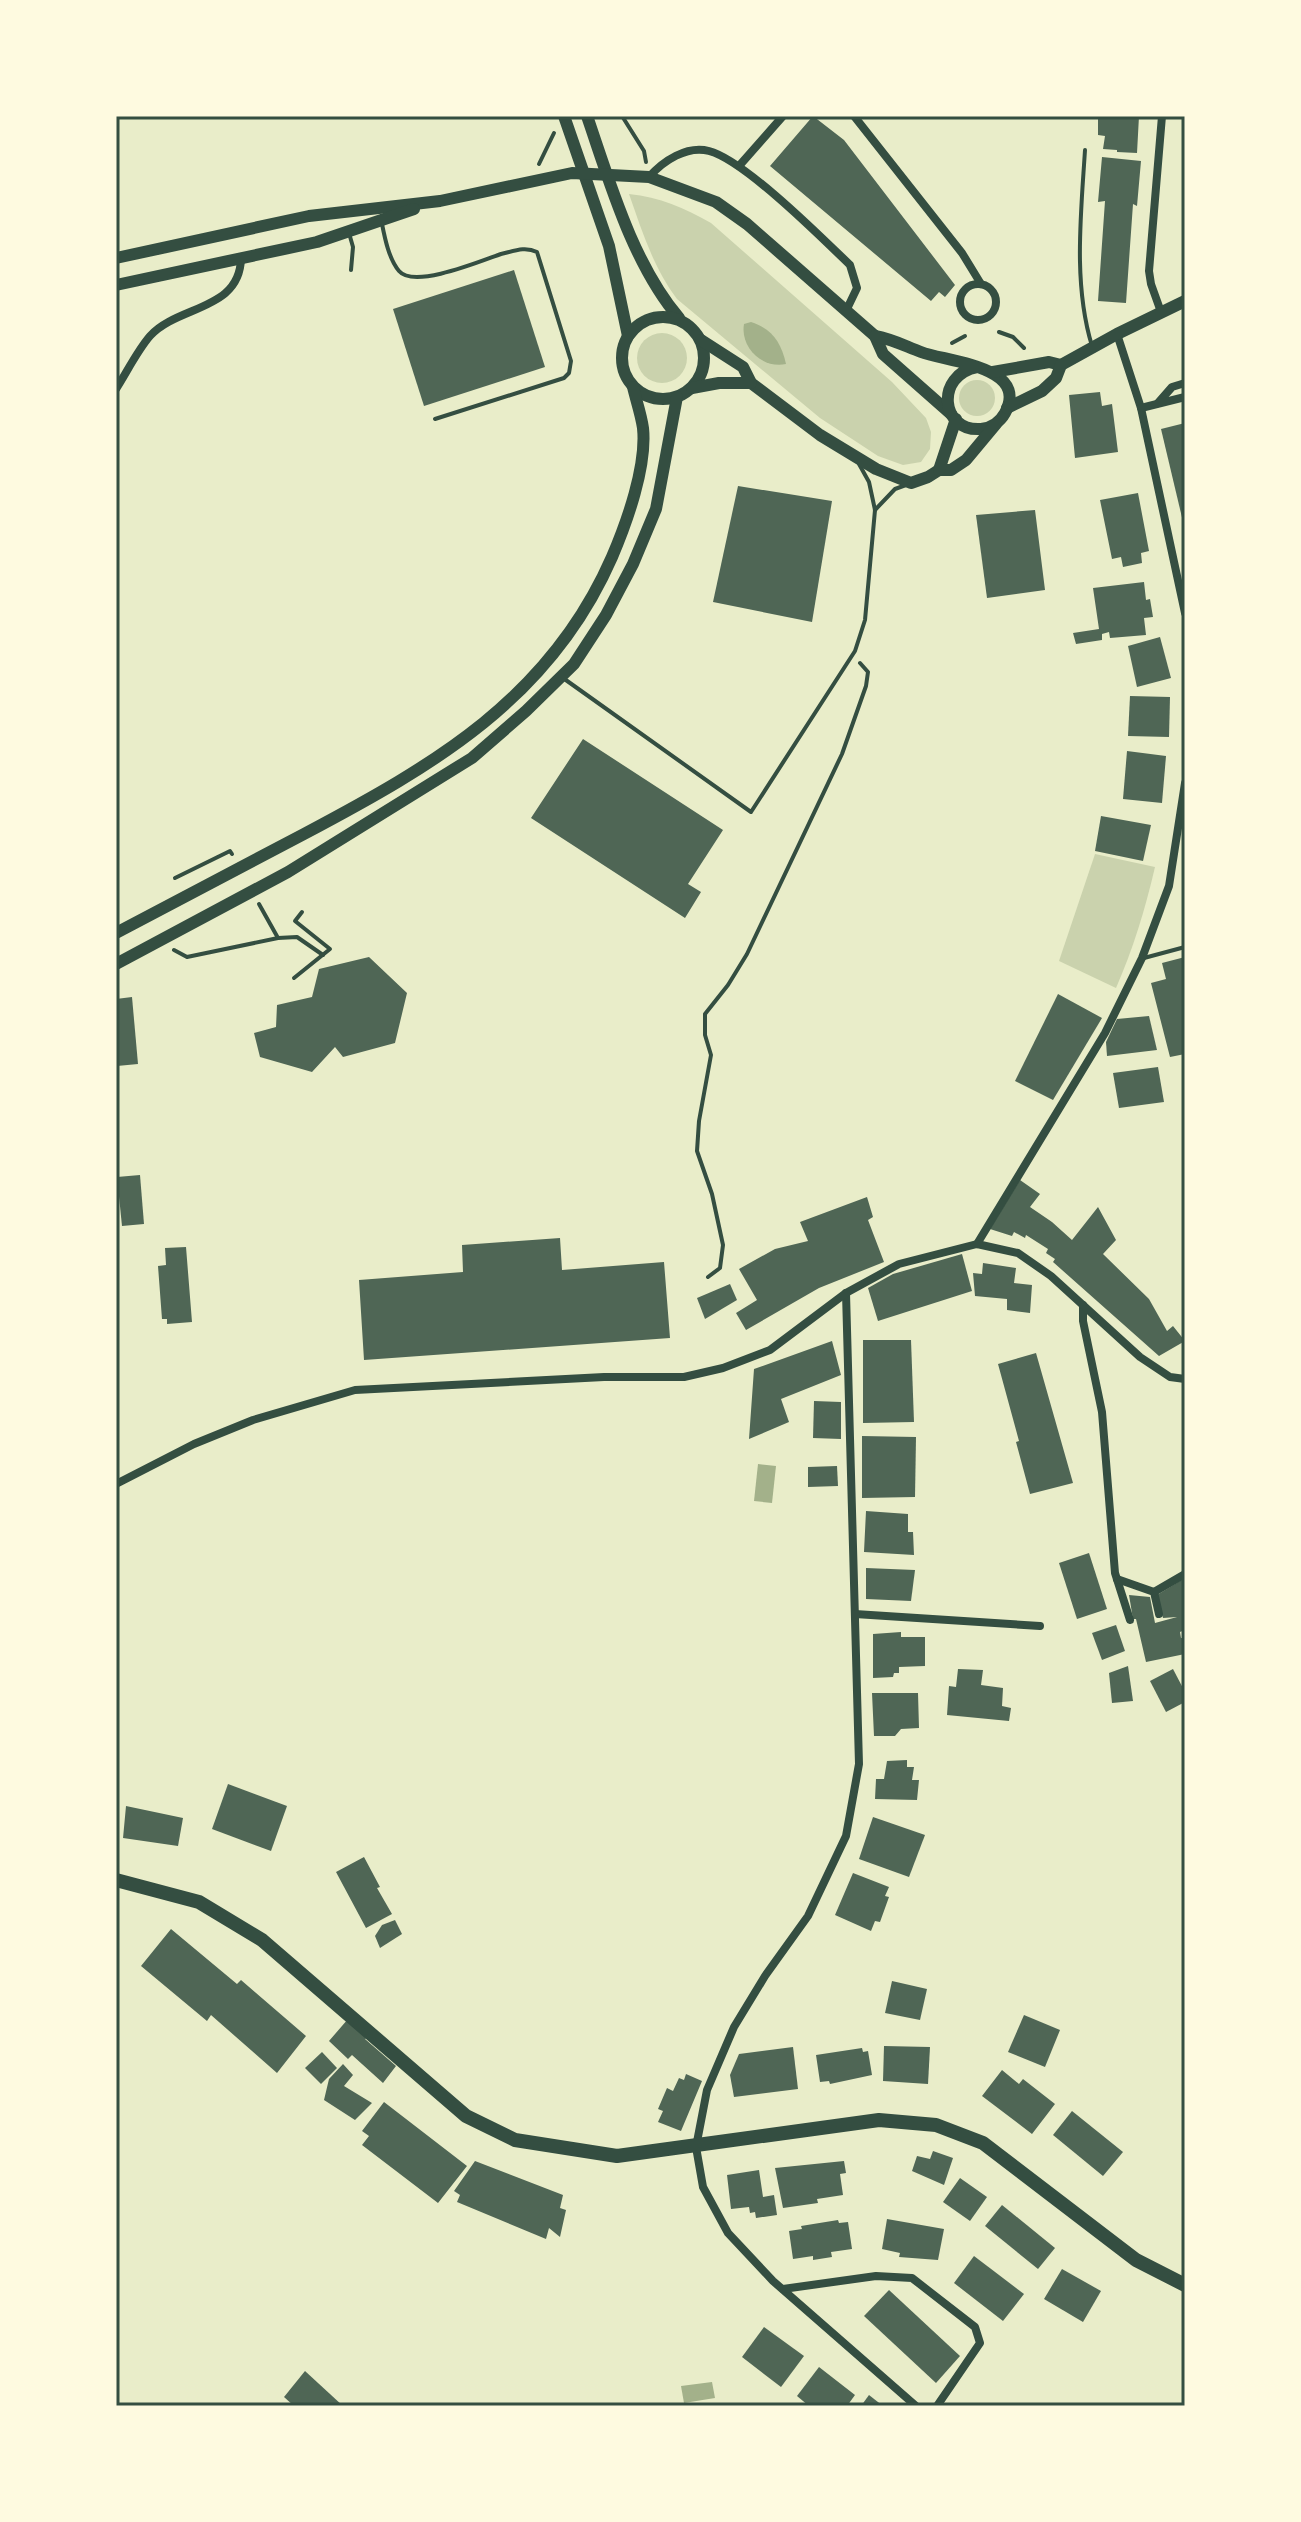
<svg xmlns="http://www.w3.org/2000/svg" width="1301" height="2522" font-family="'Sofia Sans Condensed',sans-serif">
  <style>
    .green { fill: #cad2ad }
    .water { fill: #a3b18a }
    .building { fill: #4f6655 }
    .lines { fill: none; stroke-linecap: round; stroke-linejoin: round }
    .path { stroke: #344e41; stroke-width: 4 }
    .service { stroke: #344e41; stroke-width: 4 }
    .minor { stroke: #344e41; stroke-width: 8 }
    .secondary { stroke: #344e41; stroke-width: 12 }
    .primary { stroke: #344e41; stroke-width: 14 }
    .neatline { fill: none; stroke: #344e41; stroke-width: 3 }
  </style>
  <rect width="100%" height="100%" fill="#e9edc9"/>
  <g class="green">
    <path d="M629,194C660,197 684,208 711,223L892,382L926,418L931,432L930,449L921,462L903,465L878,456L820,418L677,299C653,267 642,231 629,194Z"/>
    <circle cx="662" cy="358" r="25"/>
    <circle cx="977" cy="398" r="18"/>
    <path d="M1095,854L1155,867C1145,910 1133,949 1116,988L1059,961Z"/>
  </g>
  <g class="water">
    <path d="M751,322C772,329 781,342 786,364C762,369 740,347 744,324Z"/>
    <polygon points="758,1464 776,1466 772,1503 754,1501"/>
    <polygon points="712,2382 715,2398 684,2403 681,2386"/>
  </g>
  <g class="building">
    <polygon points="813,116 844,140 955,285 945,297 939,292 931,301 770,166"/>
    <polygon points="1098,116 1139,116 1137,153 1117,152 1117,150 1103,149 1105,136 1098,135"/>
    <polygon points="1102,157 1141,161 1137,206 1133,204 1126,303 1098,301 1105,201 1098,202"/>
    <polygon points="514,270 545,367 424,406 393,309"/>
    <polygon points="1100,392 1102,406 1112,404 1118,452 1075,458 1069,395"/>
    <polygon points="1185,423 1185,526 1184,526 1161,429"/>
    <polygon points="738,486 832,501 812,622 713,602"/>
    <polygon points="1138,493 1149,551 1141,553 1142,563 1123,567 1121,557 1112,559 1100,500"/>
    <polygon points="1035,510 1045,590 987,598 976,515"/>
    <polygon points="1144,582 1146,600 1150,599 1153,617 1144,618 1146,635 1110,638 1109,632 1102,634 1102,640 1076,644 1073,633 1099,629 1093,588"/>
    <polygon points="1160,637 1171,678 1137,687 1128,646"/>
    <polygon points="1130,696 1170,697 1169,737 1128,736"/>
    <polygon points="583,739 723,830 688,884 701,892 685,918 531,818"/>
    <polygon points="1127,751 1166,756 1162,803 1123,799"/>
    <polygon points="1101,816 1151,825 1143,861 1095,851"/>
    <polygon points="369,957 407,993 395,1043 343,1057 335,1047 312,1072 260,1057 254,1033 276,1027 277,1005 312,997 319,969"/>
    <polygon points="1185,957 1185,1054 1170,1057 1151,983 1166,979 1162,963"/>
    <polygon points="1058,994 1102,1018 1053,1100 1015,1081"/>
    <polygon points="132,997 138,1064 117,1066 116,999"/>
    <polygon points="1149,1016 1157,1050 1107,1056 1106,1042 1117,1019"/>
    <polygon points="1158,1067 1164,1102 1119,1108 1113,1073"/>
    <polygon points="140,1175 144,1224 122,1226 117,1177"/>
    <polygon points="1020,1180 1040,1194 1030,1207 1052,1222 1072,1240 1098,1207 1116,1240 1103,1254 1149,1299 1167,1331 1173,1326 1185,1341 1159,1356 1053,1262 1055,1259 1046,1253 1048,1249 1026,1235 1025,1238 1014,1232 1012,1236 990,1229"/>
    <polygon points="867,1197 873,1217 868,1220 884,1262 819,1288 746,1330 736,1313 757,1300 739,1269 775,1249 808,1241 800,1222"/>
    <polygon points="560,1238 562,1270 664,1262 670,1338 364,1360 359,1280 463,1272 462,1245"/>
    <polygon points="186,1247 192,1322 167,1324 167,1319 162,1319 158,1266 166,1265 165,1248"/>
    <polygon points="962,1254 972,1291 878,1321 868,1288 893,1274"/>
    <polygon points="983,1263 1016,1268 1014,1283 1032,1285 1030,1313 1007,1310 1007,1299 975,1296 973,1273 982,1274"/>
    <polygon points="730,1284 737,1300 705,1319 697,1298"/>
    <polygon points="863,1340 911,1340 914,1422 863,1423"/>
    <polygon points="832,1341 841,1375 781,1399 789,1422 749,1439 754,1369"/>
    <polygon points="1036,1353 1073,1483 1030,1494 1016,1442 1019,1441 998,1364"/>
    <polygon points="814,1401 841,1402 841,1439 813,1438"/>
    <polygon points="862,1436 916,1437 915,1497 862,1498"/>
    <polygon points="837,1466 838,1486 808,1487 808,1467"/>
    <polygon points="866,1511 908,1514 908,1532 913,1532 914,1555 864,1552"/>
    <polygon points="1089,1553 1107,1609 1077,1619 1059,1563"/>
    <polygon points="866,1568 915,1570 911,1601 866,1599"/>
    <polygon points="1185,1578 1185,1630 1180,1632 1181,1638 1185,1638 1185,1654 1146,1662 1136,1619 1133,1619 1129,1595 1150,1597 1155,1623 1177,1617 1163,1618 1157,1595"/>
    <polygon points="1116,1625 1125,1651 1102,1660 1092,1633"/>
    <polygon points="901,1632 901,1637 925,1637 925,1666 899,1667 899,1673 894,1673 893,1677 873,1678 873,1634"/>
    <polygon points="1128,1666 1133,1701 1112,1703 1109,1673"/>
    <polygon points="958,1669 983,1670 981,1685 1003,1688 1002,1706 1011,1708 1009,1721 947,1715 949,1686 956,1687"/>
    <polygon points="1173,1669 1185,1692 1185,1702 1166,1712 1150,1681"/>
    <polygon points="872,1693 918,1693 919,1728 901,1729 895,1736 874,1736"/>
    <polygon points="907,1760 907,1767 914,1767 912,1780 919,1780 917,1800 875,1799 876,1779 884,1779 887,1761"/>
    <polygon points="228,1784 287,1806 271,1851 212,1829"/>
    <polygon points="126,1806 183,1818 178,1846 123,1838"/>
    <polygon points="873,1817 925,1835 909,1877 859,1859"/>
    <polygon points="364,1857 380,1887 377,1888 392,1914 366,1928 336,1872"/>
    <polygon points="853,1873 889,1887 885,1896 889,1897 880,1922 875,1921 871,1931 835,1915"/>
    <polygon points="395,1920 402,1934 380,1948 375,1936 382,1925"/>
    <polygon points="171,1929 237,1984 241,1980 306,2036 277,2073 211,2015 207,2021 141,1966"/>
    <polygon points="892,1981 927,1989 920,2020 885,2013"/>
    <polygon points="1024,2015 1060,2030 1045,2067 1008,2052"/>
    <polygon points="348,2019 368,2037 365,2039 396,2066 383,2083 352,2055 348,2059 329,2041"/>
    <polygon points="884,2046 930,2047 928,2084 883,2081"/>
    <polygon points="793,2047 798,2089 734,2097 730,2075 739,2054"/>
    <polygon points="862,2048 863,2052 868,2051 872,2075 830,2084 829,2081 820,2082 816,2055"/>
    <polygon points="322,2052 337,2068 321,2084 305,2068"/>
    <polygon points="343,2064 353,2075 344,2086 372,2103 355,2120 324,2100 329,2079"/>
    <polygon points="1002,2070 1019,2084 1023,2079 1055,2104 1032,2134 982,2096"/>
    <polygon points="686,2074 702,2081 681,2131 658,2122 663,2111 658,2109 667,2088 673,2091 679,2078 684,2080"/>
    <polygon points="384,2102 467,2166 438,2203 362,2145 369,2136 362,2131"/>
    <polygon points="1072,2111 1123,2152 1103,2176 1053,2135"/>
    <polygon points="933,2151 953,2158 944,2185 912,2171 917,2156 930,2159"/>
    <polygon points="475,2161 563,2195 560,2208 566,2210 560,2237 549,2228 546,2239 457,2202 460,2195 454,2191"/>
    <polygon points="844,2161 846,2173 840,2174 843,2195 817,2199 818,2203 783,2208 775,2168"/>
    <polygon points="759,2170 763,2197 774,2195 777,2215 756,2218 755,2212 750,2213 749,2207 731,2209 727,2175"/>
    <polygon points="960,2178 987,2197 970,2221 943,2202"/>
    <polygon points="1002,2205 1055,2248 1038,2269 985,2226"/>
    <polygon points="887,2219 944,2229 938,2260 899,2257 900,2253 882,2249"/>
    <polygon points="838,2220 839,2223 848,2222 852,2249 831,2252 832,2257 813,2260 813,2256 793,2259 789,2231 802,2229 801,2226"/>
    <polygon points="974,2256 1024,2294 1003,2321 954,2283"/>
    <polygon points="1062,2269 1101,2291 1083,2322 1044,2299"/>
    <polygon points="889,2290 960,2356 936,2383 864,2316"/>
    <polygon points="764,2327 804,2356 781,2387 742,2357"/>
    <polygon points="819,2367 855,2395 847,2406 809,2406 797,2396"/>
    <polygon points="305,2371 343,2406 294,2406 284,2397"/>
    <polygon points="869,2395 883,2406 861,2406"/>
  </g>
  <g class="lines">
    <g class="path">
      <polyline points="622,116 644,151 646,162"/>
      <polyline points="539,164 554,133"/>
      <polyline points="999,332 1013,337 1024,348"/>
      <polyline points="952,343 965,336"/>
      <polyline points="175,878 230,851 232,854"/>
      <polyline points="259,904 278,938"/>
      <polyline points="174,950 187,957 278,938 297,937 323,955"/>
      <polyline points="294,978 330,949 295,921 302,912"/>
      <polyline points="708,1277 720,1268 723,1245 712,1194 697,1151 699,1121 711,1055 705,1035 705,1014 728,985 747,954 842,754 866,686 868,672 860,663"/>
    </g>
    <g class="service">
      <path d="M1085,150C1081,214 1073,284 1092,346"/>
      <path d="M382,224C385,239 389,259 399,271C414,289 481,261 501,254C514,251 525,246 537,252L571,361L569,373L564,378L435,419"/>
      <polyline points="349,233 353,247 351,270"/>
      <polyline points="875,510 895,489 906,485"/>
      <polyline points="563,678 751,812 855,651 865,620 875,510 869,482 859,464"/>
      <polyline points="1144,958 1185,947"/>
    </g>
    <g class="minor">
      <polyline points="854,116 962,253 981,284"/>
      <polyline points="739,166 783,116"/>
      <path d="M649,177C663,161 687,145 709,151C744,160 821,237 850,265L857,288L846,311"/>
      <circle cx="978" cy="302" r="18"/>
      <polyline points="1161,312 1151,284 1149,271 1162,116"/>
      <polyline points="1117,334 1141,408 1185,613"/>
      <path d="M116,389C127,372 137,351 150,336C178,305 240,311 241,258"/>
      <polyline points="1158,403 1172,387 1185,383"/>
      <polyline points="1141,408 1185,397"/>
      <polyline points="977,1244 1105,1033 1142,958 1169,886 1185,783"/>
      <polyline points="846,1293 859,1764 846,1836 808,1916 765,1976 734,2027 707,2090 696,2147 703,2187 728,2233 773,2281 916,2406"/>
      <polyline points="1083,1305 1083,1321 1102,1412 1115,1573 1130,1620"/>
      <polyline points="116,1484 194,1444 253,1420 355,1390 604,1377 684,1377 723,1368 770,1350 846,1293 899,1264 977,1244 1018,1253 1051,1276 1140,1357 1170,1377 1185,1379"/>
      <polyline points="1117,1579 1154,1592 1159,1614"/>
      <polyline points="1154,1592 1185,1574"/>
      <polyline points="855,1614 1040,1626"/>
      <polyline points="783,2289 876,2276 912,2278 975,2327 980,2343 937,2406"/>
    </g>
    <g class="secondary">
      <polyline points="564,116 609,246 628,336"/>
      <path d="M587,116C610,183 633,264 679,318"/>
      <polyline points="116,258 309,216 440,201 572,173 649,177 716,202 747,224 875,336 883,354 951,414"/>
      <polyline points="116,285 317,242 414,209"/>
      <circle cx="663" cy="358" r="41"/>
      <path d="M875,336C892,339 905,346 921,352C947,362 1030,366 1005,413C1000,422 991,428 981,429C940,432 935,375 977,367"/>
      <polyline points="701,340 743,367 751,383 820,435 876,469 911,483 928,477 939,470 951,470 966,460 996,424"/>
      <polyline points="993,372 1049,362 1061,365"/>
      <polyline points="692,388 719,383 751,383"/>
      <polyline points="1007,408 1042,391 1056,378 1061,365 1117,334 1185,301"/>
      <polyline points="939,470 956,419"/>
      <path d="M116,933C179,900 241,867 304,834C434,765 550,699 612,557C627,522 647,466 643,428C641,414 636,400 633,387"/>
      <polyline points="116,964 288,872 472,758 526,711 574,664 606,615 633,564 656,509 677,397"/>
    </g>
    <polyline class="primary" points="116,1880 199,1902 262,1940 466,2116 515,2140 617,2156 879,2120 936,2125 983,2143 1136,2260 1185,2285"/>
  </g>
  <rect width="1301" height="2522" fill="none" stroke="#fefae0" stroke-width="236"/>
  <rect x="118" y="118" width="1065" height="2286" class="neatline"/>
</svg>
